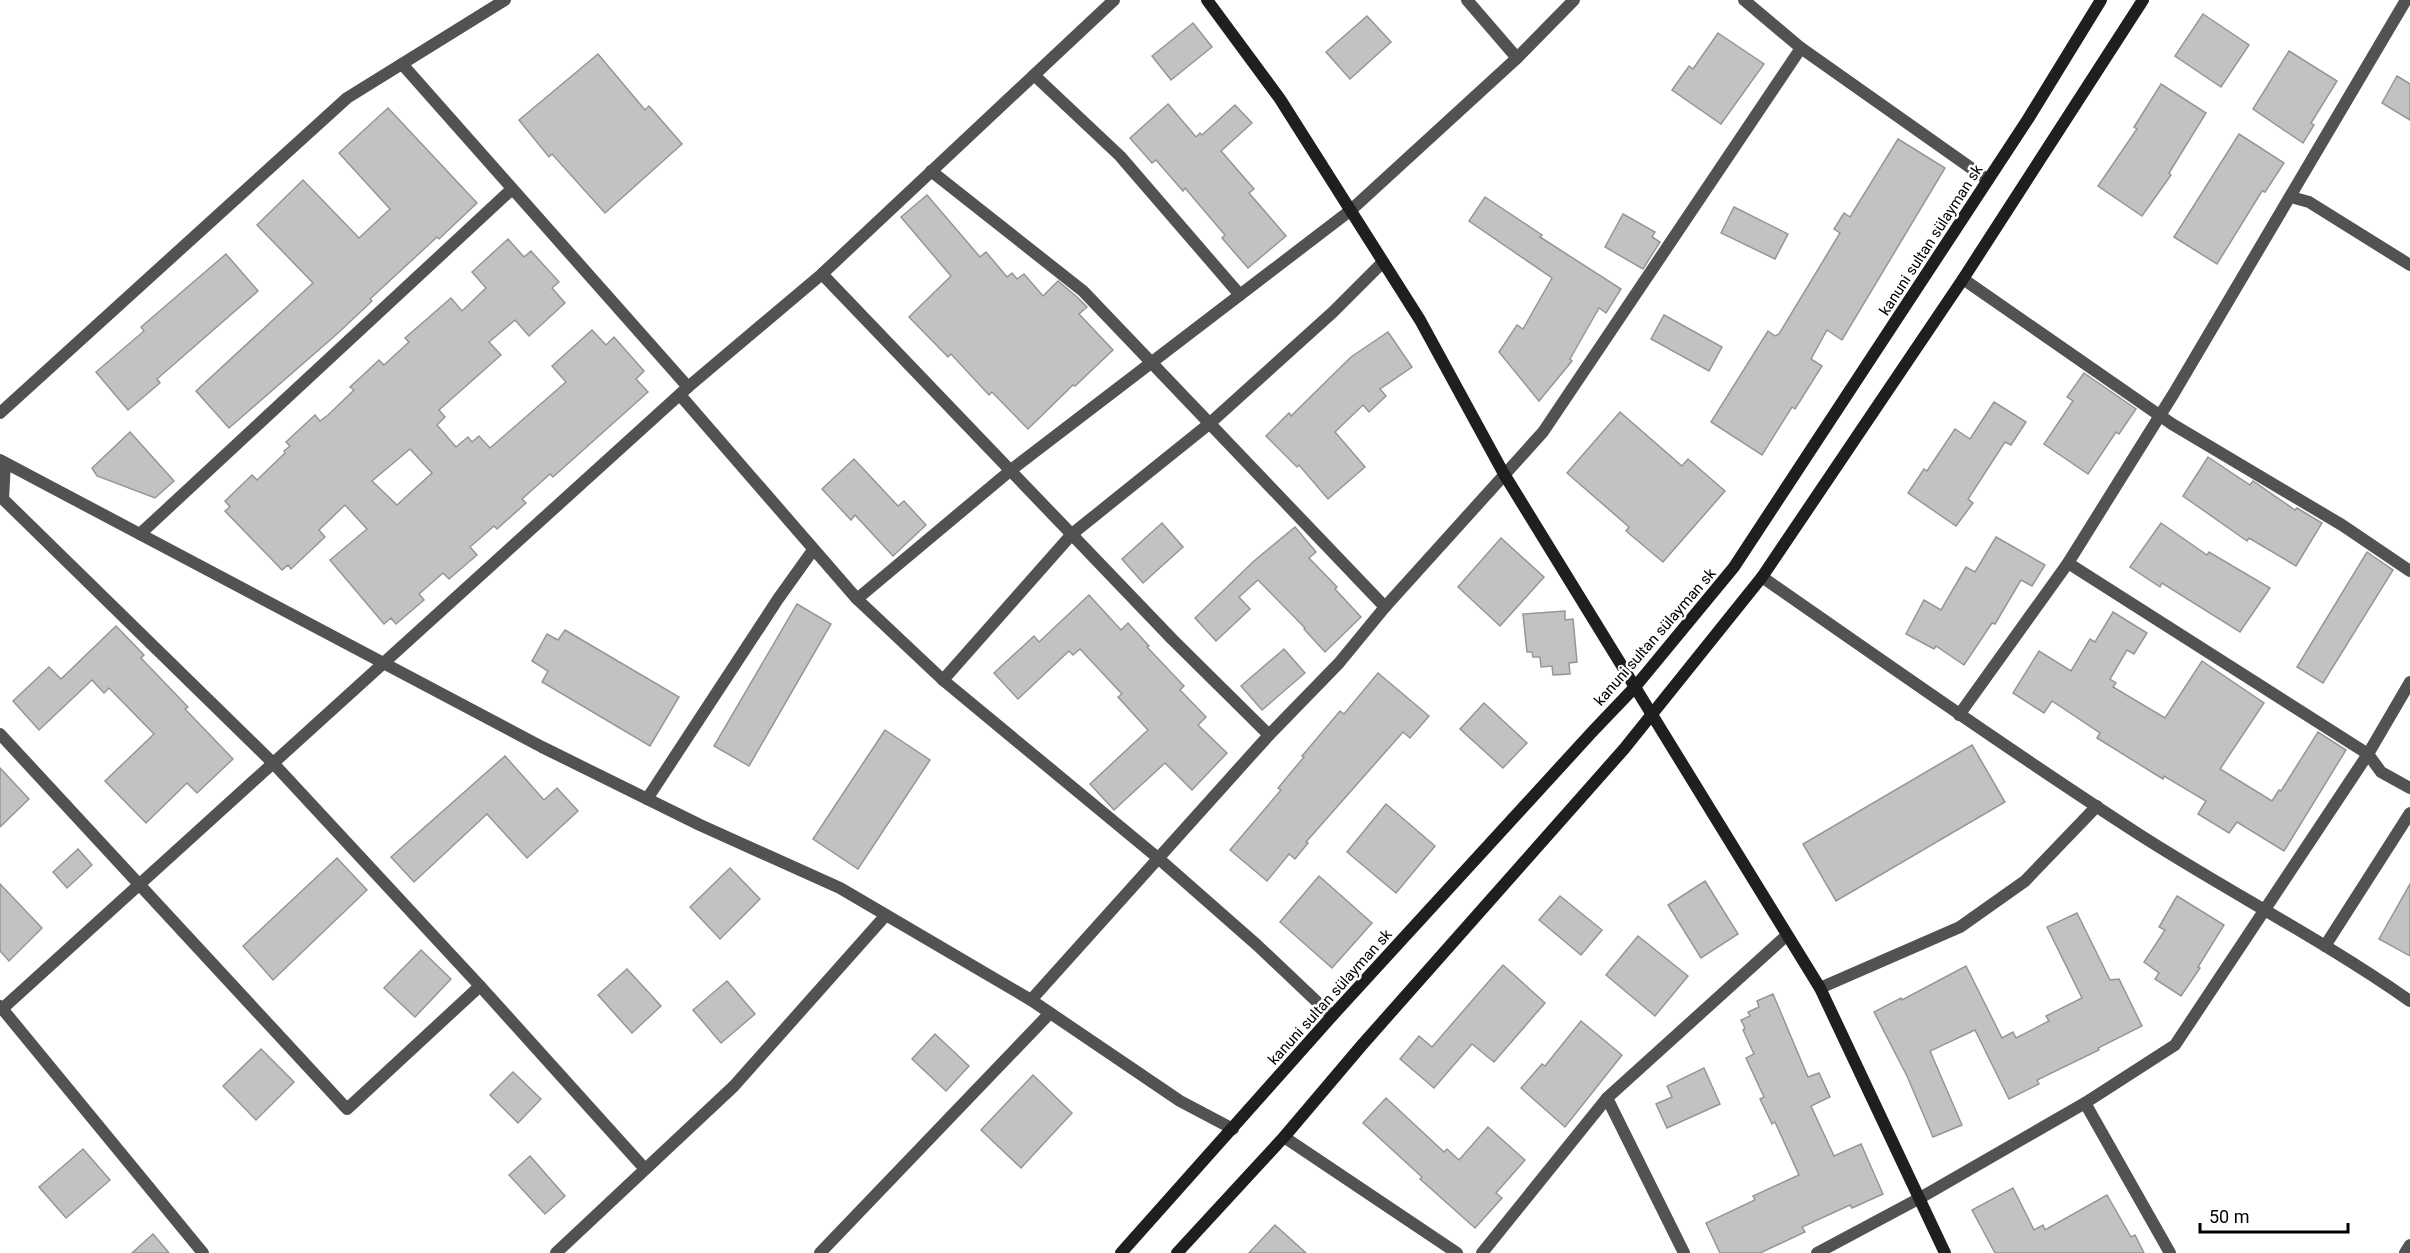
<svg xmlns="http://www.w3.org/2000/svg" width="2410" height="1253" font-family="Roboto,sans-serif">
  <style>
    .building { fill: #c2c2c2; stroke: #969696; stroke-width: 1.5; fill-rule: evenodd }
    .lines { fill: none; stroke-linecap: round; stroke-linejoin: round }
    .street { stroke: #525252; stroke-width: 12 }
    .secondary { stroke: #1f1f1f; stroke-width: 12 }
    .labels { text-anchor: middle; stroke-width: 5; stroke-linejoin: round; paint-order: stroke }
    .street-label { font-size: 15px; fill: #000; stroke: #fff }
  </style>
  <rect width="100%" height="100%" fill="#fff"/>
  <g class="building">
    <polygon points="2203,14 2249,45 2221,87 2175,56"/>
    <polygon points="1367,16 1391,42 1350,79 1326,52"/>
    <polygon points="1193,23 1212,47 1171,80 1152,56"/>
    <polygon points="1718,33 1764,64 1721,124 1672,90 1689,66 1693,69"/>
    <polygon points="2289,51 2337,81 2311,123 2314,125 2303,143 2253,109"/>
    <polygon points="598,54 645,110 649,106 682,144 605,213 552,154 549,157 519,120"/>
    <polygon points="2397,76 2410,84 2410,120 2382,103"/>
    <polygon points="2161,84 2206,113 2169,173 2171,175 2142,216 2098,186 2137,129 2134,127"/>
    <polygon points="1168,104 1196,137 1200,133 1202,135 1235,105 1252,123 1221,151 1254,189 1249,193 1286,236 1248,268 1222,238 1225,235 1185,188 1183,191 1156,160 1152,163 1130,138"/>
    <polygon points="388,108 477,203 439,239 437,237 370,299 372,301 337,334 229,428 196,391 313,283 257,225 303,180 359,238 390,209 339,153"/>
    <polygon points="2239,134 2284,163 2265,192 2262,191 2217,264 2174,237"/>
    <polygon points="1898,139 1945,168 1842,340 1827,330 1811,359 1822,366 1795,409 1792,407 1762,455 1711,422 1768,331 1775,336 1779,334 1840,233 1834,229 1844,213 1850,217"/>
    <polygon points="927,195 980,257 986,252 1007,277 1012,273 1017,279 1024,274 1043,296 1058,281 1077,297 1087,307 1079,314 1113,350 1075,386 1073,385 1028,429 992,392 989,395 951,354 948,357 909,317 951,276 901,217"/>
    <polygon points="1485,197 1542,235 1540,237 1621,289 1606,313 1599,308 1570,359 1572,361 1539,401 1499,352 1517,325 1523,329 1552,278 1469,221"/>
    <polygon points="1734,207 1788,234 1775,259 1721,233"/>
    <polygon points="1623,214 1655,232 1652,237 1660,242 1643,269 1605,247"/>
    <path d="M508,239L524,257L531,251L559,282L552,288L565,303L529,336L515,320L489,342L501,355L439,410L445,417L437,425L456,447L468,437L472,442L479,436L490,448L566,382L552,366L592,330L606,345L614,337L644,371L636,379L648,392L553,477L550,474L522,499L526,503L497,529L494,526L470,547L477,555L449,579L443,573L419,594L424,600L396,624L391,618L384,624L330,560L367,529L345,505L319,530L325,537L291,569L288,565L282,570L225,511L230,507L225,501L252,475L257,480L285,453L284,451L290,446L286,442L315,415L320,421L328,415L354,390L350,387L362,376L379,360L384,365L409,342L405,338L451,298L462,311L486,288L472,272ZM410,449L432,473L397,505L372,481Z"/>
    <polygon points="226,254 258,291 157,379 160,383 128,410 96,372 144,331 141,327"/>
    <polygon points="1664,315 1722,347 1709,371 1651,339"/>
    <polygon points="1388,332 1412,367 1380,389 1386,396 1369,412 1363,405 1335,432 1365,467 1328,499 1299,465 1297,467 1266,436 1289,413 1291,416 1351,357"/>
    <polygon points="2084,373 2136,409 2119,434 2116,432 2088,474 2044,444 2073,401 2067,397"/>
    <polygon points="1994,402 2026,422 2011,445 2005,442 1968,499 1973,503 1956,526 1908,493 1924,469 1927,471 1955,429 1970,439"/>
    <polygon points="1620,412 1682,466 1688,459 1725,491 1663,562 1626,531 1629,527 1567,473"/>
    <polygon points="130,432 174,481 155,498 97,476 92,468"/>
    <polygon points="2208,457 2250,485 2253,481 2295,510 2297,508 2322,523 2296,566 2249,538 2247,541 2183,496"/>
    <polygon points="854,459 898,506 904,501 926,525 893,556 855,515 851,520 822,489"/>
    <polygon points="1162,523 1183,547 1143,583 1122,559"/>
    <polygon points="2161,523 2207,555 2209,552 2270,588 2240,632 2162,583 2160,587 2130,567"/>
    <polygon points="1295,527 1316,552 1309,558 1337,587 1335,589 1361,617 1325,652 1304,629 1305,628 1258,580 1239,597 1250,609 1216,641 1195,618 1254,561"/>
    <polygon points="1996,537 2045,565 2032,586 2021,580 1995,624 1992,623 1964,665 1936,646 1934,649 1906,634 1924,600 1941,610 1966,567 1975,572"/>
    <polygon points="1501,538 1544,577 1500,626 1458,587"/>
    <polygon points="2367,552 2393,570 2323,683 2297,667"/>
    <polygon points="1089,595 1121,630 1128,623 1149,646 1147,647 1184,686 1180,690 1206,717 1198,725 1227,753 1192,790 1165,763 1114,810 1090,784 1148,730 1118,697 1122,694 1080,649 1073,655 1069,651 1018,699 994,673 1034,636 1039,642"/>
    <polygon points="797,604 831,624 749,766 714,746"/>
    <polygon points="1565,611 1565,620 1573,619 1577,662 1569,663 1570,674 1553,675 1552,666 1541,667 1540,657 1533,657 1532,652 1527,652 1523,614"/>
    <polygon points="2113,612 2147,633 2134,654 2127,650 2110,679 2116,683 2113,687 2165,718 2202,661 2264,703 2220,769 2272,801 2279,790 2281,791 2318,732 2346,750 2284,851 2237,822 2229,833 2198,814 2206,801 2164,776 2163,779 2097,738 2100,733 2052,701 2044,713 2013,693 2039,651 2071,671 2090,639 2095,642"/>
    <polygon points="116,626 144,655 141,658 188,707 185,709 233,759 197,793 187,783 146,823 105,781 154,734 109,688 104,693 92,680 39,730 13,701 49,667 61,679"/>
    <polygon points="565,630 679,697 650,746 542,682 548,671 532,661 547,634 558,640"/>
    <polygon points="1284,649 1305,673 1262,710 1241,686"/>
    <polygon points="1378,673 1429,716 1410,738 1403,732 1306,842 1308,843 1295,859 1289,854 1267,881 1230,850 1281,790 1278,788 1304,757 1302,756 1340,711 1344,714"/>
    <polygon points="1484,703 1527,743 1503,768 1460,729"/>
    <polygon points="885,730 930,760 858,869 813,839"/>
    <polygon points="1972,745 2005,802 1836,901 1803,844"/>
    <polygon points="505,756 544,800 557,788 578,811 527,858 487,814 414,882 391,857"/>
    <polygon points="0,768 29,799 0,827"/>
    <polygon points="1386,804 1435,846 1396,893 1347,852"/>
    <polygon points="78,849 92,865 67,888 53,872"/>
    <polygon points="337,858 367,890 273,980 243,946"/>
    <polygon points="730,868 760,899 720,939 690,907"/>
    <polygon points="1319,876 1372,923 1332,968 1280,922"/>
    <polygon points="1705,881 1738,934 1701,958 1668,905"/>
    <polygon points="0,884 42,928 9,961 0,951"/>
    <polygon points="2410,884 2410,956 2379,939"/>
    <polygon points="1560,896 1602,930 1581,955 1539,920"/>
    <polygon points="2177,896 2224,925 2198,967 2200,968 2181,996 2155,979 2159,973 2144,962 2165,930 2159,927"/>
    <polygon points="2077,913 2110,980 2119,979 2142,1026 2098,1048 2099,1050 2037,1080 2039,1084 2009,1099 1975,1030 1930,1051 1962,1125 1933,1137 1907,1076 1874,1012 1901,998 1902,1000 1966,966 2002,1038 2013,1032 2016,1038 2049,1021 2046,1016 2082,998 2047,927"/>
    <polygon points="1638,936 1688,976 1655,1016 1606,975"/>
    <polygon points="421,950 451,979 415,1017 384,988"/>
    <polygon points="1503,965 1545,1003 1494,1062 1472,1044 1434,1088 1400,1059 1419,1036 1432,1047"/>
    <polygon points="627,969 661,1006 632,1033 598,995"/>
    <polygon points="727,981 755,1014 721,1043 693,1010"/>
    <polygon points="1773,994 1808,1077 1819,1073 1830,1097 1811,1106 1834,1156 1861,1144 1883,1194 1852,1208 1850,1205 1802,1227 1805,1232 1760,1253 1720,1253 1706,1223 1755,1200 1753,1196 1799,1175 1775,1122 1772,1124 1760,1099 1764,1097 1746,1058 1754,1054 1743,1030 1745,1028 1741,1020 1750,1016 1748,1012 1759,1007 1757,1001"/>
    <polygon points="1581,1021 1622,1055 1565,1127 1521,1088 1542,1064 1545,1066"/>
    <polygon points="935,1034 969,1066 946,1091 912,1059"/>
    <polygon points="261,1049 294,1082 256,1120 223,1086"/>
    <polygon points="1704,1068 1720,1104 1667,1128 1656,1104 1672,1097 1667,1086"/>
    <polygon points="513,1072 541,1099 518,1123 490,1095"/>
    <polygon points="1033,1075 1072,1113 1021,1168 981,1130"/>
    <polygon points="1386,1098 1444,1152 1447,1149 1459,1160 1488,1127 1525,1160 1496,1193 1502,1198 1475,1228 1420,1179 1422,1177 1363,1123"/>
    <polygon points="83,1149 110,1180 66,1218 39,1187"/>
    <polygon points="530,1156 565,1196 545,1214 509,1175"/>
    <polygon points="2013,1188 2034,1230 2043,1225 2045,1230 2107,1195 2131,1237 2135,1235 2144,1253 1995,1253 1972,1210"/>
    <polygon points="1275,1225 1306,1253 1249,1253"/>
    <polygon points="153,1234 169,1253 132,1253"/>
  </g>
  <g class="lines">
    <g class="street">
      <polyline points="1467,0 1517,58"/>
      <polyline points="1744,0 1801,48 1988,180"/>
      <polyline points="402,64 688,387"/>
      <polyline points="1034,75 1120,156 1240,295"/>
      <polyline points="931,171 1083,291 1385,607"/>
      <polyline points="2291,197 2309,202 2410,265"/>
      <polyline points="822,274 1172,639 1269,735"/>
      <polyline points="1963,279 2172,424 2342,525 2410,571"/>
      <polyline points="680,395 857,599 943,680 1158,858 1257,945 1332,1016"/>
      <polyline points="0,413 347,98 505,0"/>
      <polyline points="0,460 542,747 700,825 840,888 1031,1000 1180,1101 1233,1129"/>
      <polyline points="5,463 3,499 273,763 480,986 645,1169"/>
      <polyline points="140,534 512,189"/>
      <polyline points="2068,563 2368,754 2381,772 2410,788"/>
      <path d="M1762,577C1887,664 2012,752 2140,835C2229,892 2323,940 2410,1001"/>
      <polyline points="857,599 1011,470 1351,210 1517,58 1574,0"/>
      <polyline points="943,680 1072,534 1209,424 1333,312 1383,262"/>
      <polyline points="1959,715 2068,563 2174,393 2406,0"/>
      <polyline points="0,734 347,1109 480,986"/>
      <polyline points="647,799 778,599 813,550"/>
      <polyline points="2325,946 2410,813"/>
      <polyline points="1820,988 1960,927 2025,881 2097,806"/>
      <polyline points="1031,1000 1269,735 1339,663 1385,607 1543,432 1801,48"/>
      <polyline points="0,1006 203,1253"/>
      <polyline points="2,1009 688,387 822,274 1114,0"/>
      <polyline points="1607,1098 1684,1253"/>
      <polyline points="2085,1103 2170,1253"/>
      <polyline points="1284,1137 1457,1253"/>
      <polyline points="556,1253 734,1086 886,915"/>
      <polyline points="820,1253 1050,1013"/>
      <polyline points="1482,1253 1607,1098 1786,936"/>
      <polyline points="1817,1253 1920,1198 2085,1103 2175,1045 2368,754 2410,682"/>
      <polyline points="2405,1253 2410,1245"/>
    </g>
    <g class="secondary">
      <polyline points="1207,0 1280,99 1420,320 1504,474 1820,988 1945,1253"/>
      <polyline points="1121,1253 1332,1016 1593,731 1635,687 1734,567 2028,119 2101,0"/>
      <polyline points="1177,1253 1284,1137 1362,1045 1624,749 1762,577 1963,279 2143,0"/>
    </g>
  </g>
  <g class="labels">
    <g class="street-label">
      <text transform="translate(1931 240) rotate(-57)" y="5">kanuni sultan sülayman sk</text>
      <text transform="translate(1655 637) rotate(-49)" y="5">kanuni sultan sülayman sk</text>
      <text transform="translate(1330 997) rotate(-48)" y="5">kanuni sultan sülayman sk</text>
    </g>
  </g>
  <path d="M2200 1223v9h148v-9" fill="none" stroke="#000000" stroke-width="3"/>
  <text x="2209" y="1223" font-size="18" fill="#000000" stroke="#ffffff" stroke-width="4.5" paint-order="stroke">50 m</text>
</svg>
